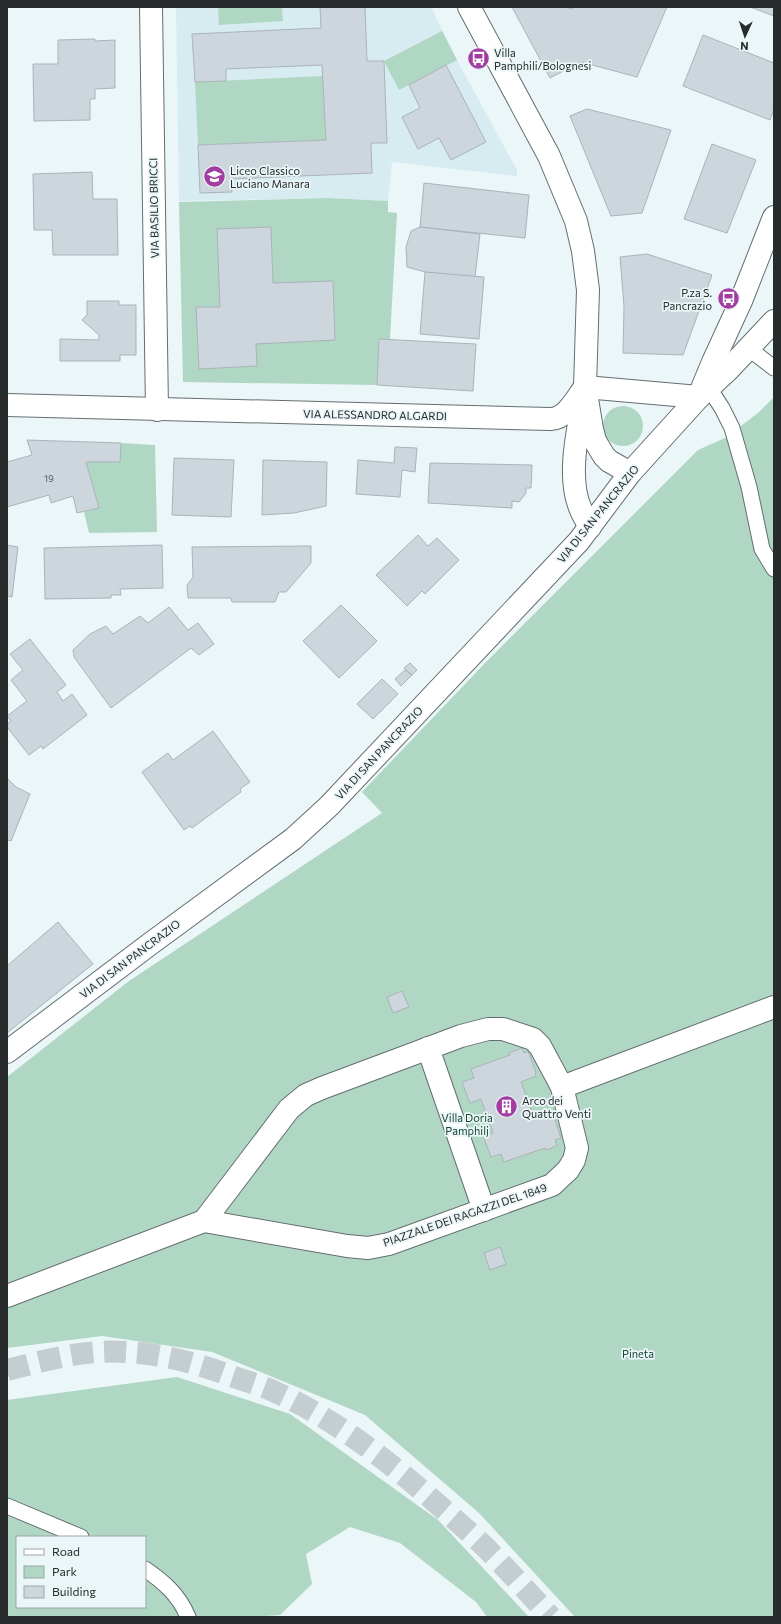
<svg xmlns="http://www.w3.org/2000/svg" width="781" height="1624" font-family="Commissioner,sans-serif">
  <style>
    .built { fill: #d7ecf0 }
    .green { fill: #b0d7c3; fill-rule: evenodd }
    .building { fill: #cdd6dc; stroke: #aab3b9 }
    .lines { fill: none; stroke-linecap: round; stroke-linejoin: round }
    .tertiary-tunnel { stroke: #c4cdcf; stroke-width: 22; stroke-dasharray: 22 11; stroke-linecap: butt }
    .service-casing { stroke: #646e70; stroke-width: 17 }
    .pedestrian-casing { stroke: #646e70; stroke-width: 24 }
    .minor-casing { stroke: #646e70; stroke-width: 24 }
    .tertiary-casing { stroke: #646e70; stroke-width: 24 }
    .service { stroke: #fff; stroke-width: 15 }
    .pedestrian { stroke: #fff; stroke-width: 22 }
    .minor { stroke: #fff; stroke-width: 22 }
    .tertiary { stroke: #fff; stroke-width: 22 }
    .labels { text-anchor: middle; stroke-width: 3.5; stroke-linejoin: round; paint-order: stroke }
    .number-label { font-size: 9px; fill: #505658 }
    .poi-label { font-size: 11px; fill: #272b2c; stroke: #ebf6f8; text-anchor: start }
    .street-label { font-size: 11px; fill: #272b2c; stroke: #ebf6f8 }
    .park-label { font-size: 11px; fill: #164733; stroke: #ebf6f8 }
  </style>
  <rect width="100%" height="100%" fill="#ebf6f8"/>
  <polygon class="built" points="176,7 431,7 457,60 517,170 517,176 392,162 388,201 328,198 179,201"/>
  <g class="green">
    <polygon points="218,7 282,7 283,21 219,25"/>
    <polygon points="442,31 457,60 399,90 384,61"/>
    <polygon points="323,76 326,140 198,145 195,82"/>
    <polygon points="328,198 388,201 388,212 397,213 390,339 379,339 377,385 183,382 179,202"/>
    <polygon points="774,397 774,1617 575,1617 479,1513 365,1415 212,1352 102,1336 7,1348 7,1077 129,981 382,813 362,792 486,662 698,450 725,438 758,413"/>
    <circle cx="623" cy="426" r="20"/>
    <polygon points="121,443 155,445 157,532 89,533 84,512 99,508 86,462"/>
    <path d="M177,1377L290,1414L438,1520L529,1617H487L476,1602L400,1543L350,1527L306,1554L312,1584L280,1615L251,1617H7V1400ZM17,1537H145V1607H17Z"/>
  </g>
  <g class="building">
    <polygon points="320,7 365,7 367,61 384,61 387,143 371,143 372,173 231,179 232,192 200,193 198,145 326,140 322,65 226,69 226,81 195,82 192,34 321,28"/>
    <polygon points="512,7 565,7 572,9 573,7 667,7 637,77 581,62 550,78"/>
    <polygon points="750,7 774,7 774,16"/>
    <polygon points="703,35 774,63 774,109 770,120 683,86"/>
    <polygon points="95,39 95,41 115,40 115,88 95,89 95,99 90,99 90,120 34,121 33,64 58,64 58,40"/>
    <polygon points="446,65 486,142 451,160 439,138 418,149 402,117 420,108 409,85"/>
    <polygon points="587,109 671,130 642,213 611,216 570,116"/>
    <polygon points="712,144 756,160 727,233 684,219"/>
    <polygon points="92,172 93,199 117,199 118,255 53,255 52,230 34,230 33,174"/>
    <polygon points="424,183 529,195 525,238 420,227"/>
    <polygon points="271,227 273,283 333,281 335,340 256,344 257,366 199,369 196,307 220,307 217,229"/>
    <polygon points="420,227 480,234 475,277 425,272 407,267 406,247 411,231"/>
    <polygon points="647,254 712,275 683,355 623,353 624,306 620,257"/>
    <polygon points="425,272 484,277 479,339 420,334"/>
    <polygon points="87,301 119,301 119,305 136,305 136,355 120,355 120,361 60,361 60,339 99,340 99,335 82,320 87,315"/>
    <polygon points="379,339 476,344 473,391 377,385"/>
    <polygon points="27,440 121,443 120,462 86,462 99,508 77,513 73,496 51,503 49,495 7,507 7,462 32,455"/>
    <polygon points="395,447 417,448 415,472 402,470 400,497 356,494 358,460 394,463"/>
    <polygon points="174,458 234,460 231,517 172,515"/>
    <polygon points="263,460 327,462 326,506 294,513 262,515"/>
    <polygon points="430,463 532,465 531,488 526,488 526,493 519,502 512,501 512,508 428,503"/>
    <polygon points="418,535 428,546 437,538 459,560 425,594 422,591 407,606 376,575"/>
    <polygon points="7,545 18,547 12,597 7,596"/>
    <polygon points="162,545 163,588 120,589 121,595 111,595 111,598 45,599 44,548"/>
    <polygon points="311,546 311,563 286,592 279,592 275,602 232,602 231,598 188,598 187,585 193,577 192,547"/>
    <polygon points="341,605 377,641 339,678 303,641"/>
    <polygon points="169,607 188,630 198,623 214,644 199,655 191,648 111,708 74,657 73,650 90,634 106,626 113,634 140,616 148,623"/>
    <polygon points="30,639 66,685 57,692 63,701 72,694 87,715 43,749 41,746 29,755 7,727 7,724 11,721 7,716 27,701 11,680 23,670 10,654"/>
    <polygon points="410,663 417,670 412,675 404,668"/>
    <polygon points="405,670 412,675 401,686 395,679"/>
    <polygon points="382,679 398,694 373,719 357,704"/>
    <polygon points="213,731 250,782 240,789 241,792 192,828 190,826 184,830 142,772 168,753 173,760"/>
    <polygon points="7,778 16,787 30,794 11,841 7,840"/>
    <polygon points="58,922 93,964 7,1033 7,966"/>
    <polygon points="402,991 409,1007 393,1013 387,997"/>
    <polygon points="522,1048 524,1053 528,1051 536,1073 535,1074 536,1076 521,1082 534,1118 552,1111 561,1138 555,1140 557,1146 546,1150 545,1148 504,1162 501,1154 491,1157 483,1136 493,1133 481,1099 470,1103 462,1082 474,1078 471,1069 510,1055 509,1053"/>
    <polygon points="500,1247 506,1264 490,1270 484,1253"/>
  </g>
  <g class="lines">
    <path class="tertiary-tunnel" d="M7,1370C46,1360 86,1349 126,1352C163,1354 197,1363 231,1376C245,1381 260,1385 273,1391C333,1417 395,1466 443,1509C459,1523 475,1537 490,1552C511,1573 531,1596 551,1617"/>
    <defs>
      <g id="service">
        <polyline points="748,348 774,368"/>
        <polyline points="709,388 722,408 732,428 749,487 762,549 774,569"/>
        <polyline points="7,1506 81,1537"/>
        <path d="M145,1569C164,1582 179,1595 188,1617"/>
      </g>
      <g id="pedestrian">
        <polygon points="488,1029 503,1029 533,1039 540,1046 562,1087 577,1148 574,1160 568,1170 552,1185 389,1244 368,1248 347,1246 204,1221 289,1109 306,1095 322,1088 461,1036"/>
        <polyline points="428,1048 484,1210"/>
        <polyline points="562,1087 774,1007"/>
        <polyline points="7,1296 204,1221"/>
      </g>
      <g id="minor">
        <polyline points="151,7 157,410"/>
        <polyline points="469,7 549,156 576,221 583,251 588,290 585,387 592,429 595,441 604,456 609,461 630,473"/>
        <polyline points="585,387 699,397"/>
        <path d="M583,402C577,434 567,480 581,510C583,516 587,521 590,527"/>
        <path d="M7,405L551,419C567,418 576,399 585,387"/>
      </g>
      <g id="tertiary">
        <polyline points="701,391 713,362 741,301 774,217"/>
        <polyline points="7,1052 150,944 293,839 329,806 579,541 630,473 699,397 728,370 774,321"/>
      </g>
    </defs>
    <use href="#service" class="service-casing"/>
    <use href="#pedestrian" class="pedestrian-casing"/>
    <use href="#minor" class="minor-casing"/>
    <use href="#tertiary" class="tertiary-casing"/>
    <use href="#service" class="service"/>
    <use href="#pedestrian" class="pedestrian"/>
    <use href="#minor" class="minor"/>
    <use href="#tertiary" class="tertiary"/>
  </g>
  <defs>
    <symbol id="bus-disc" viewBox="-11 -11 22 22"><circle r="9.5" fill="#a23da2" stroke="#ebf6f8"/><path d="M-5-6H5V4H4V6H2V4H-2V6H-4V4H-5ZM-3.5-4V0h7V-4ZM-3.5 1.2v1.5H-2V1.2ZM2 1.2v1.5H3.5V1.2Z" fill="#fff"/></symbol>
    <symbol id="school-disc" viewBox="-11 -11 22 22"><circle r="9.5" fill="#a23da2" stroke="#ebf6f8"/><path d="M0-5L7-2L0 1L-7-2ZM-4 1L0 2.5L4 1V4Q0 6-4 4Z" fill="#fff"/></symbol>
    <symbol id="building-disc" viewBox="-11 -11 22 22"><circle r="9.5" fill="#a23da2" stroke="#ebf6f8"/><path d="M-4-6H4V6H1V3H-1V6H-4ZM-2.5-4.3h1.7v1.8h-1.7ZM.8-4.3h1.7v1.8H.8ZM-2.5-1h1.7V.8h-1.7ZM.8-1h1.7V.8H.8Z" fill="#fff"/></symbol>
  </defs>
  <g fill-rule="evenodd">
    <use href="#bus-disc" x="466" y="46" width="25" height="25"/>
    <use href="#school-disc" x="202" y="164" width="25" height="25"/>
    <use href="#bus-disc" x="716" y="286" width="25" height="25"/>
    <use href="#building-disc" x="494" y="1094" width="25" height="25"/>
  </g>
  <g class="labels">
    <g class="number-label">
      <text x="49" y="482">19</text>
    </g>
    <g class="poi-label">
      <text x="494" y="57">Villa<tspan x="494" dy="13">Pamphili/Bolognesi</tspan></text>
      <text x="230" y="175">Liceo Classico<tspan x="230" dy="13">Luciano Manara</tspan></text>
      <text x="712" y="297" text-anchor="end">P.za S.<tspan x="712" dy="13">Pancrazio</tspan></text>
      <text x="522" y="1105">Arco dei<tspan x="522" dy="13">Quattro Venti</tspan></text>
    </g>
    <g class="street-label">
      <text transform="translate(154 208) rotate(-91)" y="4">VIA BASILIO BRICCI</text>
      <text transform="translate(375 415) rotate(1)" y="4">VIA ALESSANDRO ALGARDI</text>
      <text transform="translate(598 514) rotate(-51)" y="4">VIA DI SAN PANCRAZIO</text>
      <text transform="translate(379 753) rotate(-47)" y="4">VIA DI SAN PANCRAZIO</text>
      <text transform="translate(130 959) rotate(-37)" y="4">VIA DI SAN PANCRAZIO</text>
      <text transform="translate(465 1215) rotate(-19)" y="4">PIAZZALE DEI RAGAZZI DEL 1849</text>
    </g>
    <g class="park-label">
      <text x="467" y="1122">Villa Doria<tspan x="467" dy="13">Pamphilj</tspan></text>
      <text x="638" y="1358">Pineta</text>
    </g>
  </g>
  <rect width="781" height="1624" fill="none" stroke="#272b2c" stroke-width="16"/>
  <rect x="16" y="1536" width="130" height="72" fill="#ebf6f8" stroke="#9da5a6"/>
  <rect x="24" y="1549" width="20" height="6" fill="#ffffff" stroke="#9da5a6"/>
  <text x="52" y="1556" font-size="12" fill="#272b2c">Road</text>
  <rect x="24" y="1566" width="20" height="12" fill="#b0d7c3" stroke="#9da5a6"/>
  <text x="52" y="1576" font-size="12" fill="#272b2c">Park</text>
  <rect x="24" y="1586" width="20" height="12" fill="#cdd6dc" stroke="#9da5a6"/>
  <text x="52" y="1596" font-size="12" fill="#272b2c">Building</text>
  <g transform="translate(745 36) rotate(183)" stroke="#ebf6f8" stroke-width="3" paint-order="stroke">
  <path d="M0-3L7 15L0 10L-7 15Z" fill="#272b2c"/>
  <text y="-6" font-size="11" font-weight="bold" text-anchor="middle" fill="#272b2c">N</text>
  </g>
</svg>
